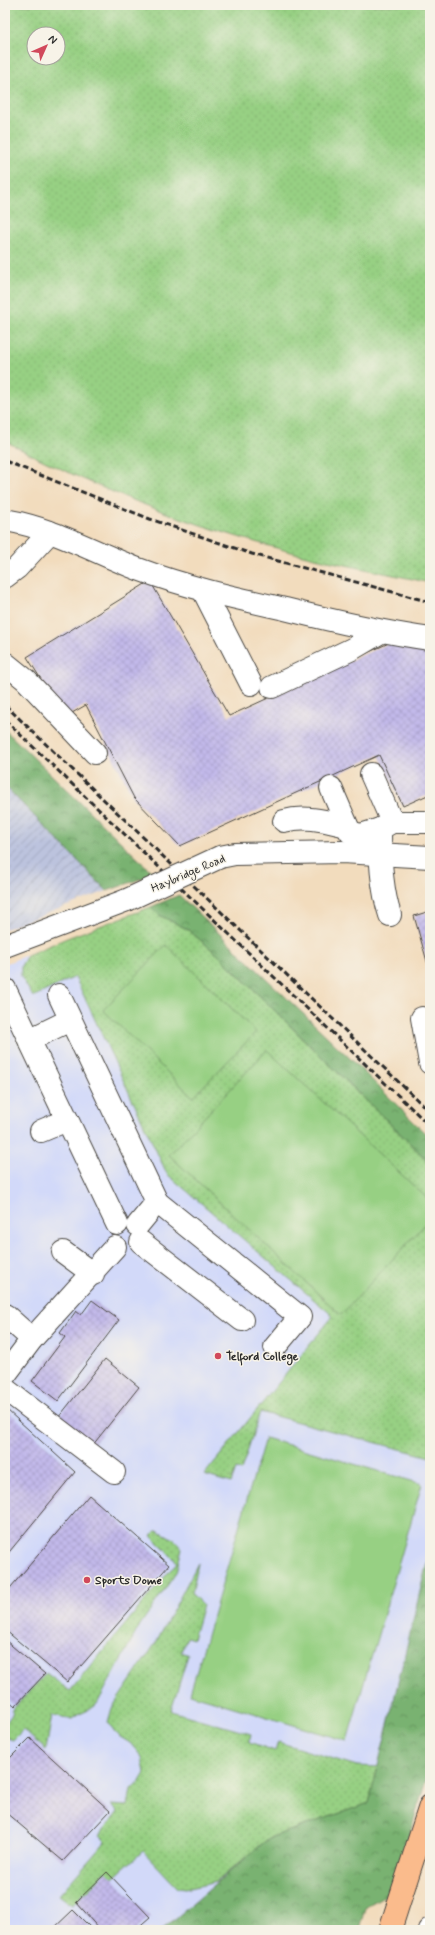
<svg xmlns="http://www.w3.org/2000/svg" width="435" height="1935" font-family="Mynerve,sans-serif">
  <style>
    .built { fill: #d2d9f9 }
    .industrial { fill: url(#industrial-furrows) }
    .grass { fill: url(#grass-dots); stroke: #617e57; fill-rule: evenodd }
    .forest { fill: url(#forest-crowns); stroke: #526e4e }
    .garden { fill: #97d083; stroke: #617e57 }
    .building { fill: url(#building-cross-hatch) }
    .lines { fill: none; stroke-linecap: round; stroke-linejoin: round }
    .minor-casing { stroke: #494641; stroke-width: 24 }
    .major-casing { stroke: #494641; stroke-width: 24 }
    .minor { stroke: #fff; stroke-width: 22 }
    .major { stroke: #fabb8c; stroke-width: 22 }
    .rail { stroke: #2b2b2b; stroke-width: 3; stroke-dasharray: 6 3; stroke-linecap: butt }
    .minor-bridge-casing { stroke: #494641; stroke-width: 24; stroke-linecap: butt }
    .minor-bridge { stroke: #fff; stroke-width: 22 }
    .poi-dot { fill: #d1495b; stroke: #f7f3e8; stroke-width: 1.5 }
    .labels { text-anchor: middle; stroke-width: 3; stroke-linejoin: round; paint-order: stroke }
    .street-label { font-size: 12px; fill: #2b2b2b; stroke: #f7f3e8 }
    .poi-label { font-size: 12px; font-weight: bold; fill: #2b2b2b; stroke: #f7f3e8; text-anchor: start }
  </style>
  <defs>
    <pattern id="industrial-furrows" width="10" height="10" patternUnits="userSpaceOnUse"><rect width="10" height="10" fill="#bcc3de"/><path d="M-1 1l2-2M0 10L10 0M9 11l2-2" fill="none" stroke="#999fb4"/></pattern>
    <pattern id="grass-dots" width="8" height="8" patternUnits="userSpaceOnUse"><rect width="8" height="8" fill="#97d083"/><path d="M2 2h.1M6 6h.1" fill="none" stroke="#82b371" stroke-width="1.8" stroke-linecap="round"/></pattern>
    <pattern id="forest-crowns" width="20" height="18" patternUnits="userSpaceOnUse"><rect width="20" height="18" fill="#79b271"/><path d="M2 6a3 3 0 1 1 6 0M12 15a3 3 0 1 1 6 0" fill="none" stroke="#63915d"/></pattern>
    <pattern id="building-cross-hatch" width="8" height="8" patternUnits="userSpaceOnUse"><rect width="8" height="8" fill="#c2b9ea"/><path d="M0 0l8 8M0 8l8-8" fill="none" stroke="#a79fc9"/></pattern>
  </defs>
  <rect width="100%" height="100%" fill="#f7f3e8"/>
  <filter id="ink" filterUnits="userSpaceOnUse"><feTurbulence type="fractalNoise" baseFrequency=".025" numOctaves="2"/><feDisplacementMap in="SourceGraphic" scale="8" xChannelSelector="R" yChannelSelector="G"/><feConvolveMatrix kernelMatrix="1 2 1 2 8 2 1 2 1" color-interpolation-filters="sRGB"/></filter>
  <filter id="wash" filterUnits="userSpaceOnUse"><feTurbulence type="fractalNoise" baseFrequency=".012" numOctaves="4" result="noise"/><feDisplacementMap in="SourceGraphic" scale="16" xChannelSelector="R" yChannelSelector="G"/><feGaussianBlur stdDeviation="0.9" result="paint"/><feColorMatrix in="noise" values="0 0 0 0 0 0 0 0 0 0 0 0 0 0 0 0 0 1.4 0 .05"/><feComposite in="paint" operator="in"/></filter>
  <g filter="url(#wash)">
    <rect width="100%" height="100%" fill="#f2dcbd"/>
    <polygon class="built" points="151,907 430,1163 430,1550 369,1803 269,1838 162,1930 5,1930 5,964 67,938"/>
    <polygon class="industrial" points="5,786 107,891 5,929"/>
    <g class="grass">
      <path d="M5,5H430V583C378,571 324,562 273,547C181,522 90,486 5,441ZM34,34H58V58H34Z"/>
      <polygon points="151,907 159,915 187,929 217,954 430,1163 430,1457 260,1412 241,1471 236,1469 231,1483 204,1475 333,1316 167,1174 75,977 33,997 21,976 21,966 27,955 67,938"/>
      <path d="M157,1530L174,1539L182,1548L176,1573L140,1625L97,1704C89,1712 80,1712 72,1719L52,1715L46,1750L23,1730L13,1740L5,1737V1724L13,1713L11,1711L45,1674L46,1673L70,1691L177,1562L151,1536Z"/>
      <polygon points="198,1563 192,1594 203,1605 193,1639 187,1637 181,1652 188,1655 171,1711 251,1734 249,1742 275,1751 278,1742 357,1766 378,1767 369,1803 269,1838 216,1882 186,1889 178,1888 143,1851 113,1878 106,1872 72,1905 59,1895 105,1842 99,1836 118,1812 111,1805 128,1806 131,1789 139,1783 145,1773 142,1757 130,1743 117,1735 108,1722 112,1708 157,1641"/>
    </g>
    <g class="forest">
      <polygon points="5,730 154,874 107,891 5,786"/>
      <polygon points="179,895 359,1067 430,1138 430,1163 217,954 187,929 159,915 151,907"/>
      <polygon points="430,1550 430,1767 392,1892 365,1908 359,1930 162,1930 269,1838 369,1803"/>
    </g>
    <g class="garden">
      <polygon points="166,945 256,1032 193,1097 103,1010"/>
      <polygon points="267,1050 430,1201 430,1219 341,1315 169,1155"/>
      <polygon points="265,1438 422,1484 347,1741 190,1694"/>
    </g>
    <g id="blocks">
      <g class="building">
        <polygon points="150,581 229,716 391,642 430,649 430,794 403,806 379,755 180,846 134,798 86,705 65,717 27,657"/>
        <polygon points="430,911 430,972 414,916"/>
        <polygon points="92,1300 119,1320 58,1401 32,1381 65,1337 60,1333 76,1311 81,1315"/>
        <polygon points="105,1359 139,1387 92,1446 58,1418"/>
        <polygon points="7,1410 75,1472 5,1557 5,1412"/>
        <polygon points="89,1495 169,1565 67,1682 5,1630 5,1594"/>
        <polygon points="5,1640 45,1674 15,1706 5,1697"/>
        <polygon points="30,1738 110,1811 63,1861 5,1812 5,1763"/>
        <polygon points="107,1872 150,1917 135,1930 101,1930 76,1902"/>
        <polygon points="73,1910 93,1930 52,1930"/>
      </g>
    </g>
  </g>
  <g filter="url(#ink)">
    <use href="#blocks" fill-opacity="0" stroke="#494641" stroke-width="1"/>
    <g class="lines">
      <defs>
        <g id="minor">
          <path d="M5,520C53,528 94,552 138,569C186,587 235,598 285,609C333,621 381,632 430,639"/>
          <polyline points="5,577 17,568 50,532"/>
          <polyline points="203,590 251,684"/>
          <polyline points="5,663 26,680 95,753"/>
          <polyline points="272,687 352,649 381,632"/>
          <polyline points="371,774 392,822"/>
          <polyline points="331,788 350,832 361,835 380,829"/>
          <path d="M284,821C305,815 326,821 347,826"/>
          <polyline points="220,857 235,854 342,852 430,857"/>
          <path d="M390,915C381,888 380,857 380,829L392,822H430"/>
          <polyline points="5,946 127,900"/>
          <polyline points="5,989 117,1224"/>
          <polyline points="59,995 157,1202"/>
          <polyline points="422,1018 430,1063"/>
          <polyline points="29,1040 70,1020"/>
          <polyline points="41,1131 67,1120"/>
          <polyline points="138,1225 157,1202 300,1317 275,1347"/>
          <polyline points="141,1242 242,1320"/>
          <polyline points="63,1252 93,1274"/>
          <polyline points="5,1315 32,1339"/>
          <polyline points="5,1375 32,1339 115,1247"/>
          <polyline points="5,1389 114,1472"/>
          <polyline points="429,1930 430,1929"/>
        </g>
        <polyline id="major" points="390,1930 430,1806"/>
      </defs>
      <use href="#minor" class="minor-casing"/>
      <use href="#major" class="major-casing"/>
      <use href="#minor" class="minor"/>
      <use href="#major" class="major"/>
      <g class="rail">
        <polyline points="5,461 150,519 252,554 430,602"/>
        <polyline points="5,705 430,1112"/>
        <polyline points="5,720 430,1126"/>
      </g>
      <defs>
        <polyline id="minor-bridge" points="127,900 220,857"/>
      </defs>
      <use href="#minor-bridge" class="minor-bridge-casing"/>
      <use href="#minor-bridge" class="minor-bridge"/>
    </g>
  </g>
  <g class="poi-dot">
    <circle cx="218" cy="1356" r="4"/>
    <circle cx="87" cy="1580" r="4"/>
  </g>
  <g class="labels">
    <g class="street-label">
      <text transform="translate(188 873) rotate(-23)" y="4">Haybridge Road</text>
    </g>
    <g class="poi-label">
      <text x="226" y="1360">Telford College</text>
      <text x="95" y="1584">Sports Dome</text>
    </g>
  </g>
  <rect width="435" height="1935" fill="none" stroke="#f7f3e8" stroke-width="20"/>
  <g transform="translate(46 46) rotate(45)"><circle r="19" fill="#f7f3e8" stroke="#a5a39c"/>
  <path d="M0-3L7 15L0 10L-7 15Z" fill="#d1495b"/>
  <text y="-6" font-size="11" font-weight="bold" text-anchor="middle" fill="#2b2b2b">N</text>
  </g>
</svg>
